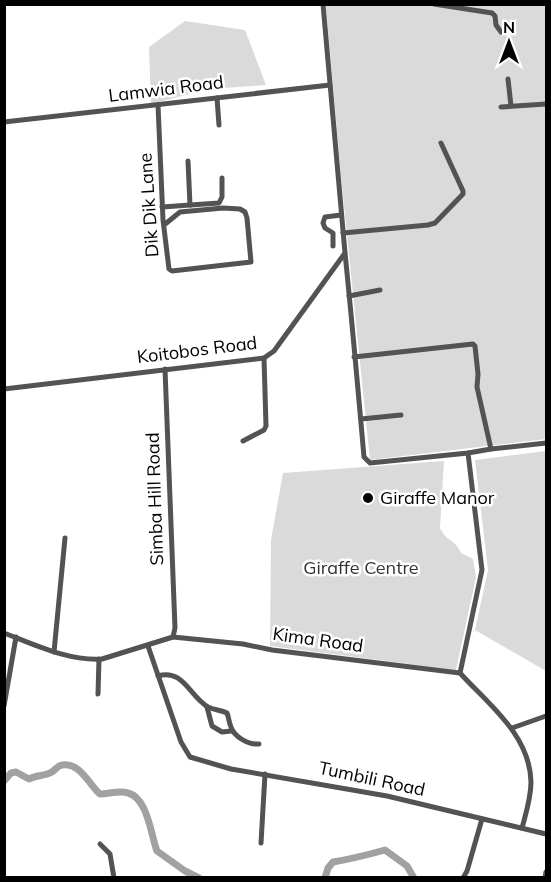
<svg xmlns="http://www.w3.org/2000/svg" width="551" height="882" font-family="Mulish,sans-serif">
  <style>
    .green { fill: #dadada }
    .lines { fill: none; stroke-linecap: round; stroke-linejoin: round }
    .river { stroke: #a1a1a1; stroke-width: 7 }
    .minor { stroke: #535353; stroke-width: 5 }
    .poi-dot { fill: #000; stroke: #fff; stroke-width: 2 }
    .labels { text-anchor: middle; stroke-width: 5; stroke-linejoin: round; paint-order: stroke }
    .street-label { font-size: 18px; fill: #000; stroke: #fff }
    .poi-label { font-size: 18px; fill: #000; stroke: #fff; text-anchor: start }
    .park-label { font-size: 18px; fill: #313131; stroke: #fff }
  </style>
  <rect width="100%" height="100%" fill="#fff"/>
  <g class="green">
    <polygon points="326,5 546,5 546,439 370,460 341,176"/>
    <polygon points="185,21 245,30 266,85 209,89 151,104 149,47"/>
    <polygon points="546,451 546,671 475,630 488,570 475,460"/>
    <path d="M444,461L440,528C447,543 455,538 461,553L473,559L476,577L456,670L270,646L271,540L283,473Z"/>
  </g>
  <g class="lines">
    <g class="river">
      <path d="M4,781L11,773L16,772L29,779C37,775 45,776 52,772C53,771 58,767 59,766C79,759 89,785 100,794C108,794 120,790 128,793C148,798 151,836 157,851L185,871L199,878"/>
      <path d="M325,878L328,868L333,862C351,859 367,855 385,850L407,866L414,878"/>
    </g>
    <g class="minor">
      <polyline points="434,4 492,13 495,16 496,25 501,32"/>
      <polyline points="508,79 511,106"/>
      <polyline points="217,98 219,125"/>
      <polyline points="158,105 163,220 169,269 172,271 251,262 247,218 245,212 240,209 223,208 180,212 164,225"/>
      <polyline points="501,107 546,104"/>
      <polyline points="4,122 330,85"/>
      <polyline points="188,161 190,205"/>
      <polyline points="162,207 219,203 222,197 222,178"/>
      <polyline points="343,233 428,225 435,223 463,194 463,191 441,143"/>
      <polyline points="333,246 333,233 325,228 323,223 325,217 341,215"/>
      <path d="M345,253C352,321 358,389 364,457L370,463L468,453L491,449L477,387L478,374L475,346L473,344L354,357"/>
      <polyline points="349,296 380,290"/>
      <polyline points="4,389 264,358 274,351 345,253 323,4"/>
      <polyline points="361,419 401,415"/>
      <polyline points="243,441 264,430 266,426 264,358"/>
      <polyline points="491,449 546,443"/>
      <path d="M4,633C36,645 68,661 102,659L173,637L175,628L165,369"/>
      <polyline points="173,637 243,644 272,650 460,673"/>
      <polyline points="148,646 181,742 190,757 231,769 387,796 546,834"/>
      <polyline points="54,652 65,538"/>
      <polyline points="460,673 482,570 468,453"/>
      <path d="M460,673C489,705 530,735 531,782C531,798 526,813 522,828"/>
      <path d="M158,676C183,668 190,697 208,707C214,710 221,710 227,713C229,718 229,723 231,727C234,737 249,745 259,744"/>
      <polyline points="98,694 99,659"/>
      <polyline points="4,706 16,637"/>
      <polyline points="207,707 212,726 222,732 231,731"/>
      <polyline points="512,728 546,716"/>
      <polyline points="261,843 265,774"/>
      <polyline points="100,844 110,854 114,878"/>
      <polyline points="463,878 467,871 482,819"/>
      <polyline points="545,878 546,872"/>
    </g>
  </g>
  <circle class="poi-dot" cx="368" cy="498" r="6"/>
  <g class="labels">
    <g class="street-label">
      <text transform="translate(166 89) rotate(-7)" y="6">Lamwia Road</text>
      <text transform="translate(149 205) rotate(-94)" y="6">Dik Dik Lane</text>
      <text transform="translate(197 350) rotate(-7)" y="6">Koitobos Road</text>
      <text transform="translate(155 499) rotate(-92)" y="6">Simba Hill Road</text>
      <text transform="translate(318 640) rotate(8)" y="6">Kima Road</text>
      <text transform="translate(372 779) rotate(12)" y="6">Tumbili Road</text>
    </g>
    <g class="poi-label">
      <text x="380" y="504">Giraffe Manor</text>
    </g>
    <g class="park-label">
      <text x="361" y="574">Giraffe Centre</text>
    </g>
  </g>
  <rect width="551" height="882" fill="none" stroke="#000000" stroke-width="12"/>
  <g transform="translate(509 42)" stroke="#ffffff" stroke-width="4.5" paint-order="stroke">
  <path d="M0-4.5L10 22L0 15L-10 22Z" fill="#000000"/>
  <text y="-9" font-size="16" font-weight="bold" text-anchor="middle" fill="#000000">N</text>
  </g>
</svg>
